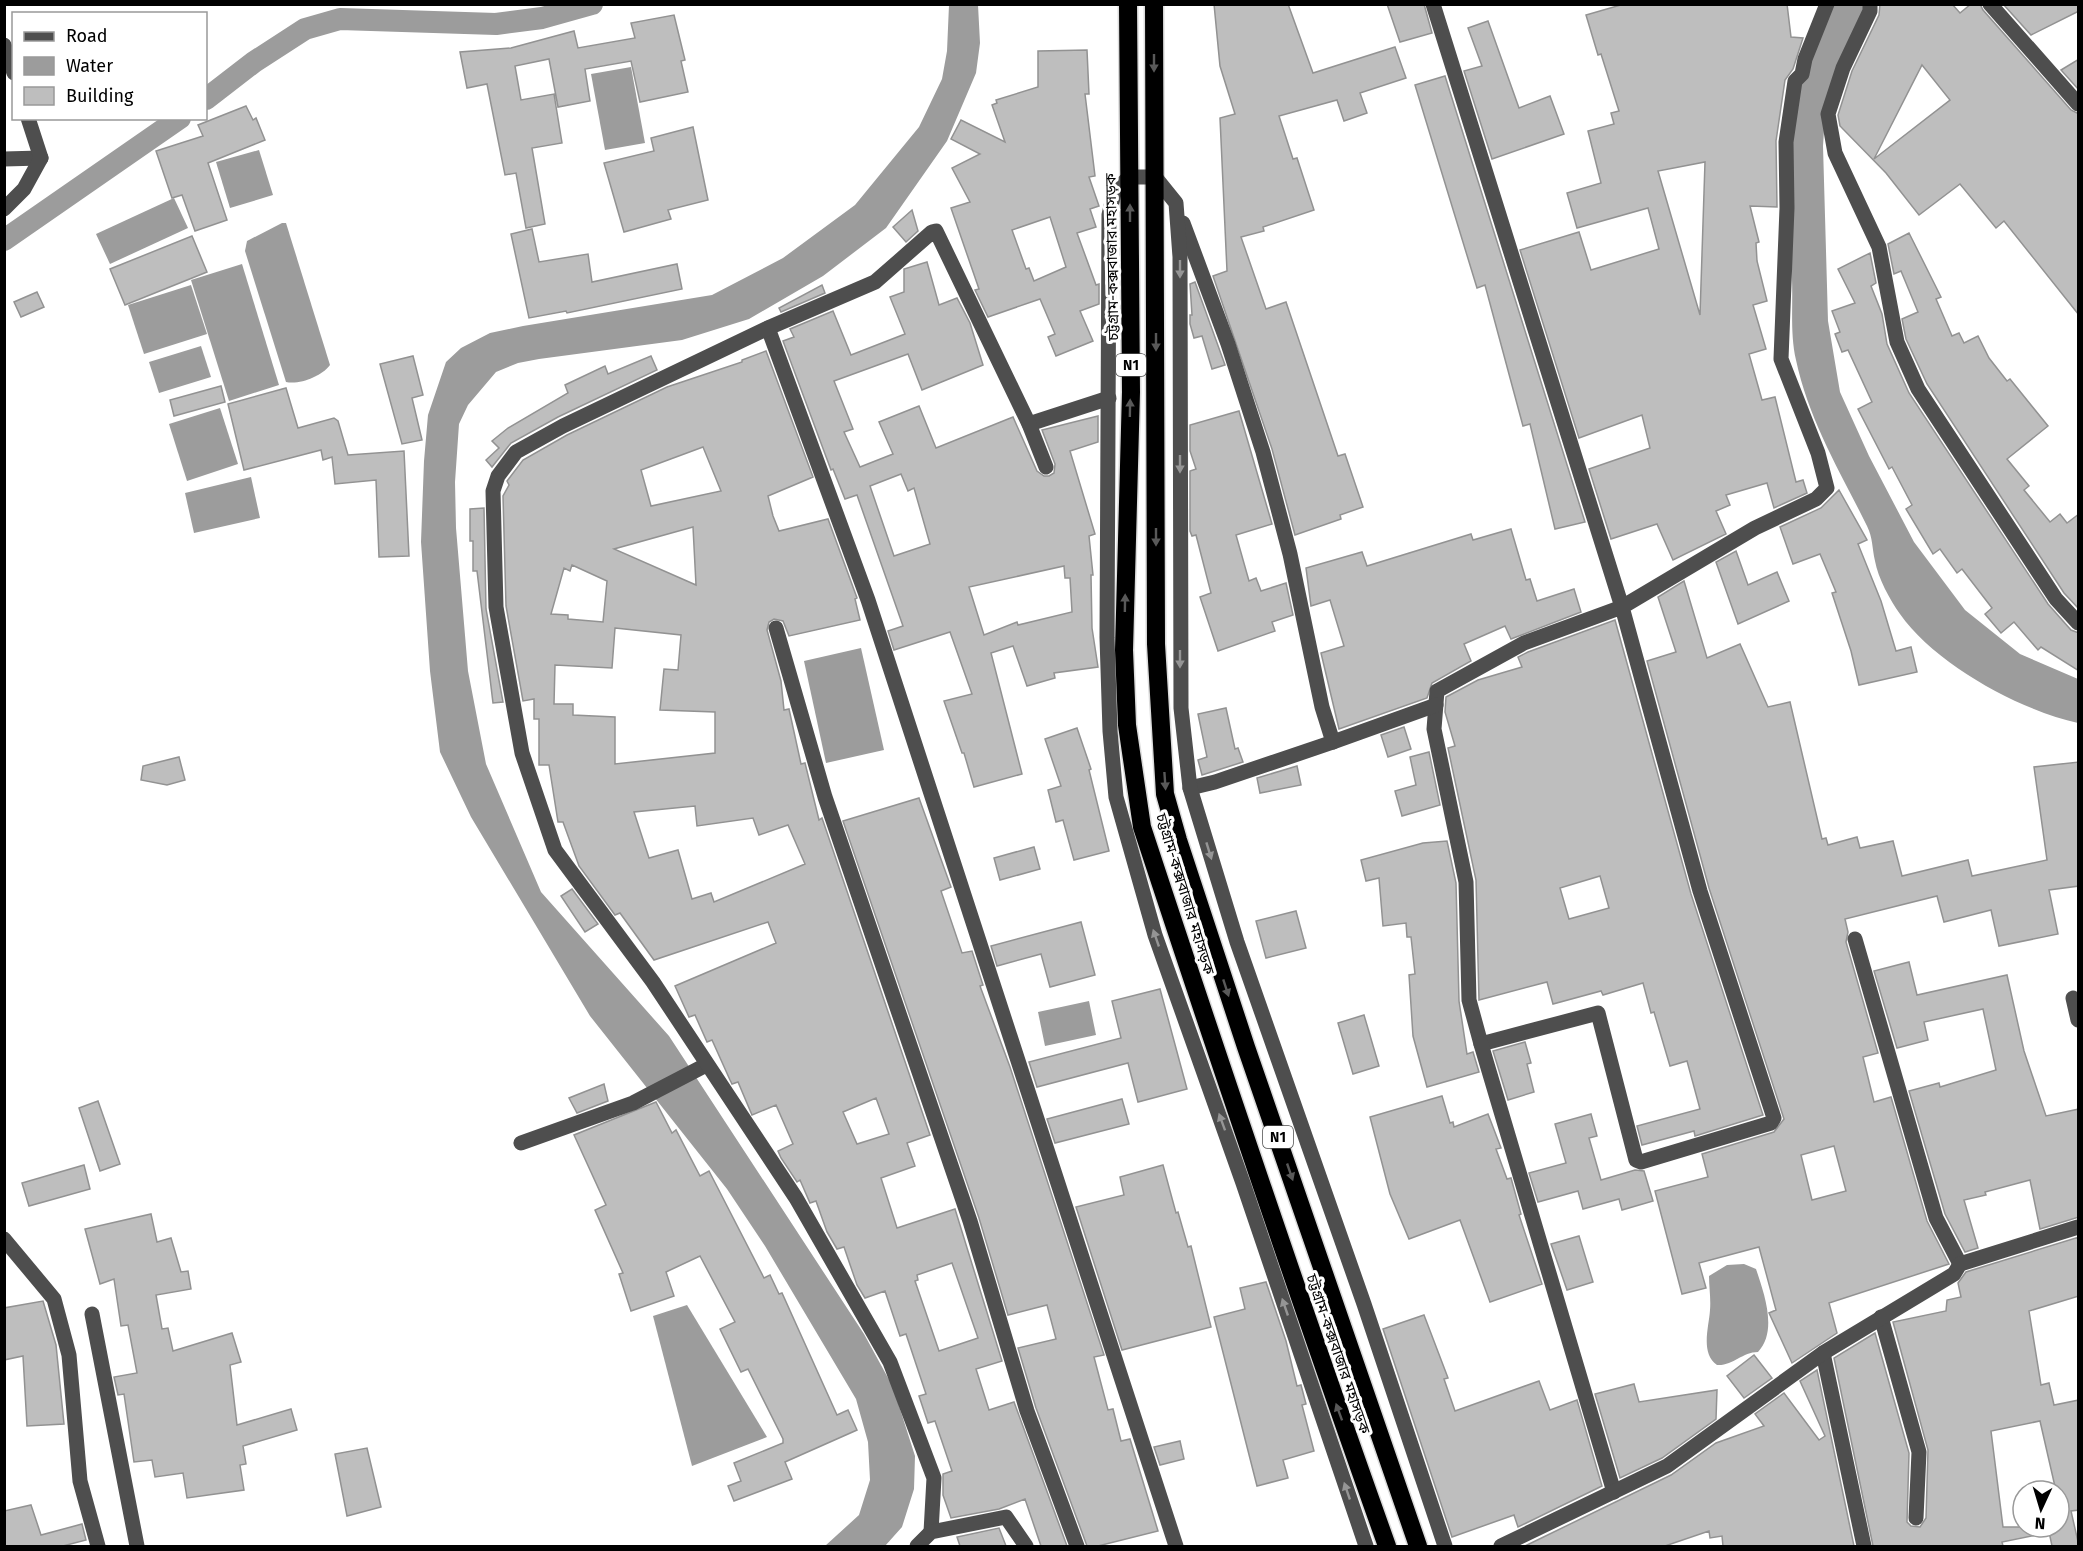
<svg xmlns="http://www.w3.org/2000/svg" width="2083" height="1551" font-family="'Fira Sans','Noto Sans Bengali',sans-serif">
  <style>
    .water { fill: #9c9c9c }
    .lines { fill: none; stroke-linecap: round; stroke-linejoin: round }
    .canal { stroke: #9c9c9c; stroke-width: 22 }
    .building { fill: #bebebe; stroke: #929292; stroke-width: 1.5; fill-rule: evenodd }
    .highway-casing { stroke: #dbdbdb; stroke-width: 21 }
    .minor { stroke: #4e4e4e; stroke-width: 15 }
    .highway { stroke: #000; stroke-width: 18 }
    .oneway { fill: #595959 }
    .oneway2 { fill: #959595 }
    .labels { text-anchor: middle; stroke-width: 6; stroke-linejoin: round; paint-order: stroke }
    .shield { fill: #fff; stroke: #4c4c4c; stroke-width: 1.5 }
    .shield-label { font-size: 14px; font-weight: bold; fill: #000 }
    .street-label { font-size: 15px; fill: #000; stroke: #fff }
  </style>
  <rect width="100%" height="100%" fill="#fff"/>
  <g class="water">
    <polygon points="949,5 978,5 980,43 976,73 947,141 886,228 823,276 749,319 682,340 539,359 518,363 496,372 468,405 459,424 455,482 456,528 468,671 486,764 541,892 669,1036 864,1334 893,1387 915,1456 914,1489 902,1527 885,1546 825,1546 859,1515 870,1480 868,1442 856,1399 765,1246 727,1189 590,1016 471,817 440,752 430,671 421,542 424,461 428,415 446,362 461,348 490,333 523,326 712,295 783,258 855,205 919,127 942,79 947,51"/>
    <path d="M1831,5H1866L1826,99L1823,146L1828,321L1840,392L1869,456L1914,542L1965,610L2020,654L2078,679V723C2019,710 1935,664 1900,614C1890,600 1878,578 1875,561C1872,548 1873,538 1867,526C1840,471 1809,421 1796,360C1790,334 1793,306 1792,279C1791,221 1786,144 1799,89C1805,61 1821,32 1831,5Z"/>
    <polygon points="631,67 645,143 605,150 591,74"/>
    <polygon points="259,150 273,195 230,208 216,162"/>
    <polygon points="174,198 188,228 110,264 96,234"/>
    <path d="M282,223H286L330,365C322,376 300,385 286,382L245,251L247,241Z"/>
    <polygon points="242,264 279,385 229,401 191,280"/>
    <polygon points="191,285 207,334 144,354 128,305"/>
    <polygon points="201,346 211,377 159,393 149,362"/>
    <polygon points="220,408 238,464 187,481 169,424"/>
    <polygon points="251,477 260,518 194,533 185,493"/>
    <polygon points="861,648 884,750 826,763 804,661"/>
    <polygon points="1089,1001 1096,1035 1045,1046 1038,1012"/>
    <path d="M1744,1264L1756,1269C1764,1293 1778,1331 1758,1352C1742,1352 1733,1366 1717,1365C1700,1353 1709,1327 1710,1310C1711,1299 1709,1287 1709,1276L1727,1265Z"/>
    <polygon points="687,1305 767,1437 692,1466 653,1316"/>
  </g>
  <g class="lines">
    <g class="canal">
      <polyline points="206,99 254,62 305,29 340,19 496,24 542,18 592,4"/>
      <polyline points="4,240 180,118"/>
    </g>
  </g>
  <g class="building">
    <polygon points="1214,4 1288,4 1313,73 1395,47 1406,78 1360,93 1367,113 1344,121 1337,100 1279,116 1293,159 1297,158 1314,210 1263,227 1264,231 1241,237 1266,309 1286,302 1338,456 1345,454 1363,507 1340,515 1341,519 1295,535 1272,449 1213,276 1227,271 1220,118 1235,114 1220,66"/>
    <polygon points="1387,4 1424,4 1432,33 1400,42"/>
    <path d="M1624,4H1787L1791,37L1803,38L1793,69L1785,80L1776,141L1777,207L1750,206L1759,242L1756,243L1757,261L1767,301L1753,305L1766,349L1749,354L1762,400L1775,397L1796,482L1803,480L1807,493L1774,508L1767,483L1726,495L1730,505L1716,511L1726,534L1673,560L1657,524L1611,539L1589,469L1650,448L1642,415L1579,438L1520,250L1579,232L1591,270L1659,249L1648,208L1577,228L1567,193L1601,183L1588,131L1614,124L1611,113L1619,111L1601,54L1598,55L1586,15ZM1705,162L1700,315L1658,171Z"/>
    <path d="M1880,4H1952L1960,13L1971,4H1980L1983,10L2071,110L2079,114V315L2004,221L1996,228L1960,184L1919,215L1886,173L1840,126L1838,115L1852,71L1879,15ZM1922,65L1950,100L1874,159Z"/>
    <polygon points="2003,4 2079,4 2079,11 2031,35"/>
    <polygon points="674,15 685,60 681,61 688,92 640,102 631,61 585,69 590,101 558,107 549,59 515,66 521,100 554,94 562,143 532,148 545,224 526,228 516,173 505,175 487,84 467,88 460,52 511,48 574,31 578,48 635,38 631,23"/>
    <polygon points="1488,21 1519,108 1550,96 1564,134 1492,159 1464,71 1482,66 1468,28"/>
    <path d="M1087,50L1089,94H1085L1095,176L1089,177L1099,206L1090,209L1096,227L1077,233L1096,285L1099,284V304L1080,311L1093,341L1056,356L1048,337L1055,334L1040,299L988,317L975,290L979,289L951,208L970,202L952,168L980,154L951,139L961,120L1005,142L992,105L997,103L996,100L1038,87V51ZM1050,217L1066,267L1034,281L1029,268L1026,269L1012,230Z"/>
    <polygon points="2079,59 2079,90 2061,70"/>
    <polygon points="1445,76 1585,522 1555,529 1530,424 1523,426 1485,285 1477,288 1415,85"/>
    <polygon points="246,106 253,120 256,118 265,140 208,163 227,220 195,231 182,195 172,198 156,151 203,136 198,125"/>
    <polygon points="693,127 708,200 668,210 671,219 624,232 604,163 654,151 651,138"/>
    <polygon points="912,210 918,231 906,242 893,227"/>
    <polygon points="532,229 539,262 588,254 592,282 677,264 682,289 567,313 566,311 529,318 511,234"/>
    <polygon points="1909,233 1941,297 1936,299 1952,336 1959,333 1964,343 1978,336 1989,358 2007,381 2010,379 2048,426 2007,459 2029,486 2024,490 2050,522 2060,514 2067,523 2079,514 2079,609 2064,593 1927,384 1906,339 1902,319 1918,312 1901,271 1894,274 1888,244"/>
    <polygon points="192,236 207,272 125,305 110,269"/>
    <polygon points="1870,253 1876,283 1871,286 1882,314 1887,344 1909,393 2048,604 2071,630 2079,633 2079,671 2041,647 2038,650 2014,622 2001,633 1985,614 1992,608 1962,569 1957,573 1940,549 1933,554 1906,509 1912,505 1892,467 1889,469 1858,409 1872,402 1848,350 1842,352 1835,334 1840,332 1832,311 1855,303 1838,269"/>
    <path d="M927,262L939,305L957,298L970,323L983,365L922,390L908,354L834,381L853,429L844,432L860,467L893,454L879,422L919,406L936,448L1013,417L1037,471L1044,476H1049L1054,473L1055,464L1042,430L1098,416V442L1070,451L1095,534L1089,536L1093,575H1091L1092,628L1098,667L1054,673L1055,678L1027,686L1013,646L991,653L1022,774L974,787L964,753H962L944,701L972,694L950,632L894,650L888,631L903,626L857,495L845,499L833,469L831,470L783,341L794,337L790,329L833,311L851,355L905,334L890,297L904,292V269ZM901,474L908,491L914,488L930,544L894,556L870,486ZM1064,566L1065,578H1070L1072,612L1018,625L1017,622L984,635L969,587Z"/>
    <polygon points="1195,282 1225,365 1212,369 1202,336 1194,338 1190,324 1190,315 1192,315 1190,284"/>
    <polygon points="822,285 825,293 781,312 779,308"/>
    <polygon points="37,292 44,307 21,317 14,302"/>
    <path d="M766,351L813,477L768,496L773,516L779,531L828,519L857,598L855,599L860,620L789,636L783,621L774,619L769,622L767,630L781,681L784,710L789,709L801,764L805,763L819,820L822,818L930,1135L907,1143L915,1166L881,1178L897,1228L955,1209L1002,1361L976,1369L989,1410L1014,1402L1067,1546H1041L1025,1499L999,1509L951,1518L943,1495V1474L952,1471L935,1421L928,1423L919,1396L926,1394L906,1334L900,1336L885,1291L865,1298L857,1285L844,1247L837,1249L827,1232L816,1201L810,1203L800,1180L797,1182L781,1158L778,1151L793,1144L776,1105L752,1115L738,1082L732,1084L730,1080L712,1040L707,1042L695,1015L689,1017L675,986L776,943L768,922L654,960L620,913L615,915L579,866L563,822H558L549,765H539V719H534V699L523,701L506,606L503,496L509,485L507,481L523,460L567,435L667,387L742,362V360ZM703,447L721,491L651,506L641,470ZM693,527L696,585L614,549ZM572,565L607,581L603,622L568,619V615L551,614L564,568L570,571ZM615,628L681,635L678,670L664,669L660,710L715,712V753L615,764V717L573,715V704H554L555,665L612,668ZM695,806L697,826L753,818L759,835L788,825L805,864L714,902L711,893L692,899L678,850L649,858L634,812ZM876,1098L889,1134L857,1144L843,1112ZM952,1263L978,1338L939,1351L915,1281L918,1280L917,1275Z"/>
    <polygon points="413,356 423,395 412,398 422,440 402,444 380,364"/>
    <polygon points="651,356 657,370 558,417 511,443 492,467 486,460 499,448 492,441 508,428 568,393 565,385 605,366 608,374"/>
    <polygon points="221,386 225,402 174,416 170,400"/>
    <polygon points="286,388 298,428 334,418 338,421 348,455 404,451 409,556 379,557 376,480 335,484 332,457 323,460 321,450 244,470 228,404"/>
    <polygon points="1239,411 1272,524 1236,535 1249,581 1256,578 1261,591 1286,583 1293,615 1272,622 1275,631 1218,651 1200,597 1211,593 1196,535 1192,536 1190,531 1190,471 1196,469 1190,451 1190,425"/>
    <polygon points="1839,490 1867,540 1858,544 1881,601 1896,651 1911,647 1917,672 1859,685 1851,651 1832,593 1836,592 1820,554 1793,564 1780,527 1821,508"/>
    <polygon points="484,508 486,609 503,702 493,703 477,571 473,571 473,541 470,541 470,509"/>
    <polygon points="1511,529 1526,580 1530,579 1537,601 1574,589 1581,612 1511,639 1505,626 1464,644 1471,661 1432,683 1427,698 1339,729 1321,653 1344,646 1330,600 1311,606 1306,568 1362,552 1367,566 1471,534 1473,540"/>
    <polygon points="1736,551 1748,585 1777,572 1789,601 1738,624 1716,562"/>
    <path d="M1684,581L1707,658L1740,644L1768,707L1790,702L1822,839L1826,838L1828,845L1857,837L1860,848L1893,841L1902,876L1968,860L1972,876L2047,860L2034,767L2079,762V886L2049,890L2058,934L1999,946L1991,910L1944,922L1937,896L1845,919L1848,932L1846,942L1878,1053L1863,1057L1874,1102L1891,1097L1927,1221L1949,1264L1829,1303L1837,1333L1792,1363L1769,1313L1776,1310L1759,1247L1699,1263L1706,1288L1682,1294L1655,1191L1708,1177L1702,1154L1774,1132L1784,1119L1709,888L1647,661L1676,652L1658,597ZM1834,1146L1846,1191L1812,1200L1801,1155Z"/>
    <path d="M1615,620L1691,894L1763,1115L1695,1136L1694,1131L1642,1145L1637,1126L1700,1109L1687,1061L1670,1066L1654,1012L1651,1013L1643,983L1603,995L1601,991L1553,1004L1547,982L1479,1000L1476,880L1448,748L1455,746L1445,712L1446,697L1478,680L1522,667L1518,657L1528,652ZM1600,876L1609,908L1569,919L1560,888Z"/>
    <polygon points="1226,708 1235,749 1238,748 1243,762 1202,775 1198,760 1207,757 1198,714"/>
    <polygon points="1404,727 1411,749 1388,757 1381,735"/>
    <polygon points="1077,728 1091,769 1089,770 1109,851 1074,860 1063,820 1056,822 1048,790 1061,786 1045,739"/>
    <polygon points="1429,752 1440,805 1402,816 1395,791 1416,785 1410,757"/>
    <polygon points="179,757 185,780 167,785 141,780 143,766"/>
    <polygon points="1297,766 1301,785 1260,793 1257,778"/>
    <polygon points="919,798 951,887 941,891 962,953 972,951 983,985 980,986 1010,1067 1104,1355 1094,1357 1108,1410 1113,1409 1121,1441 1130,1439 1158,1531 1098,1546 1087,1546 1036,1408 1018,1348 1056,1339 1047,1305 1008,1315 979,1218 843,821"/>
    <polygon points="1447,841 1456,883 1459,1001 1467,1054 1473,1052 1479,1072 1427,1087 1413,1036 1409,975 1415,974 1411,937 1407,937 1406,923 1383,926 1379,878 1366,881 1361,860 1423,843"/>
    <polygon points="1034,847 1040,869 1000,880 994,858"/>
    <polygon points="572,889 598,924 585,932 561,896"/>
    <polygon points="1296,911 1306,948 1266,958 1256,921"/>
    <polygon points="1081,922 1095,975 1050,987 1041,954 997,966 991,946"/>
    <polygon points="1909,962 1917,995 2007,975 2024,1051 2046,1116 2079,1109 2079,1217 2040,1229 2030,1180 1985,1192 1986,1195 1964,1200 1978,1248 1965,1252 1945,1214 1909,1091 1939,1083 1940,1087 1996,1070 1983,1009 1924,1022 1928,1040 1897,1048 1874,971"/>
    <polygon points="1160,989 1187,1089 1138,1102 1128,1063 1037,1087 1029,1062 1121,1038 1112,1001"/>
    <polygon points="1364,1015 1379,1066 1353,1074 1338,1023"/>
    <polygon points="1525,1042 1531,1063 1527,1064 1534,1092 1508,1100 1493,1051"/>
    <polygon points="604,1084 608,1101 577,1113 569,1098"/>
    <polygon points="1442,1096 1450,1123 1453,1122 1454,1127 1488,1114 1501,1148 1496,1149 1507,1179 1511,1178 1521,1214 1519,1215 1542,1284 1490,1302 1460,1220 1409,1239 1390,1194 1370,1117"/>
    <polygon points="1122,1099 1129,1124 1055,1143 1047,1119"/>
    <polygon points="98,1101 120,1164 100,1171 79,1108"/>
    <polygon points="656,1102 672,1133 676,1130 700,1176 709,1171 764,1278 770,1275 779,1294 782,1293 837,1415 848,1410 857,1430 785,1462 792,1479 734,1501 728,1486 741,1481 734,1463 783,1443 783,1439 748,1369 741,1372 720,1329 735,1322 700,1256 666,1272 674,1296 631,1311 619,1274 623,1273 595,1210 606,1205 574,1135"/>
    <polygon points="1591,1114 1597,1136 1589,1138 1601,1180 1635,1170 1644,1171 1653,1201 1622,1210 1619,1199 1583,1209 1578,1191 1538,1202 1529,1173 1566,1163 1555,1124"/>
    <polygon points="84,1165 90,1189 29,1206 22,1183"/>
    <polygon points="1163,1165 1176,1213 1178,1212 1188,1247 1191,1246 1211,1327 1122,1350 1076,1207 1124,1195 1120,1177"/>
    <polygon points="151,1214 157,1242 171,1238 181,1272 188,1271 191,1289 156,1295 162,1329 168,1328 173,1351 232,1333 241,1362 230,1365 237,1425 291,1409 297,1430 243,1446 246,1464 240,1465 244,1490 187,1498 183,1473 155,1477 152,1460 134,1462 124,1394 118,1395 114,1377 137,1373 128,1325 121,1326 114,1279 100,1284 85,1229"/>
    <polygon points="1579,1236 1593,1282 1567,1290 1551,1244"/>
    <polygon points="2079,1237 2079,1296 2029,1311 2041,1385 2049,1383 2054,1405 2079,1400 2079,1510 2071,1511 2079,1546 2052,1546 2048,1527 2059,1527 2059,1491 2056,1491 2040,1421 1991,1431 2003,1527 2037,1527 2037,1535 2002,1542 2003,1546 1873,1546 1834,1358 1875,1333 1909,1453 1907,1522 1911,1526 1920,1527 1926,1518 1928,1450 1893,1322 1946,1311 1947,1300 1961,1297 1958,1283 1966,1272"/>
    <polygon points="1266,1282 1286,1341 1297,1386 1301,1385 1306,1404 1302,1405 1314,1451 1283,1460 1288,1478 1257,1486 1214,1317 1245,1309 1240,1288"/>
    <polygon points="43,1301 56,1345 64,1424 27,1426 23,1356 4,1360 4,1308"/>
    <polygon points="1424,1315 1448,1378 1444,1379 1455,1411 1539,1381 1550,1410 1577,1400 1602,1486 1518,1527 1514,1515 1452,1537 1383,1329"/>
    <polygon points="1754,1355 1772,1378 1744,1398 1727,1376"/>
    <polygon points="1817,1370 1854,1546 1723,1546 1722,1536 1710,1538 1709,1531 1665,1546 1525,1546 1671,1475 1716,1443 1764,1426 1755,1414 1784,1393 1819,1440 1825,1436 1800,1381"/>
    <polygon points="1634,1384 1639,1402 1717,1390 1716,1419 1662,1458 1620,1478 1595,1394"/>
    <polygon points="1180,1441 1184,1459 1160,1465 1154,1447"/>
    <polygon points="367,1448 381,1507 347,1516 335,1454"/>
    <polygon points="31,1505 41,1535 82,1524 86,1540 63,1546 4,1546 4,1511"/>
    <polygon points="999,1528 1006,1546 960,1546 957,1537"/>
  </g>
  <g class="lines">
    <defs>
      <g id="highway">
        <path d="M1128,4L1131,392L1124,650L1127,725L1142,827C1221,1067 1302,1308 1387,1546"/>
        <polyline points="1154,4 1156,644 1165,794 1178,840 1246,1047 1418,1546"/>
      </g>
    </defs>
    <use href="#highway" class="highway-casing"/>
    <g class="minor">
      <polyline points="1433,4 1622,607 1700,891 1774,1118 1771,1123 1641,1162 1636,1160 1598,1013 1481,1044 1469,1000 1466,882 1434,729 1437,691 1524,643 1622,607 1755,528 1816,499 1827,488 1818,453 1781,359 1787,208 1786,142 1795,81 1802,74 1805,59 1827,4"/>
      <polyline points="1870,4 1870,11 1843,68 1828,114 1835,153 1879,247 1897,342 1918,389 2056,599 2078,623"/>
      <polyline points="1990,4 2078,104"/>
      <polyline points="4,45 14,73"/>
      <polyline points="4,159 41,158"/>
      <polyline points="4,209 24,189 41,158 28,118"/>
      <polyline points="1183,223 1228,344 1263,452 1290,554 1322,707 1333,742 1436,705"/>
      <polyline points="768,328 868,600 1176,1546"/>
      <polyline points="1029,424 1109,398"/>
      <polyline points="776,628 825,797 970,1221 1027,1411 1077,1546"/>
      <polyline points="1190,788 1215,782 1333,742"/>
      <polyline points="1855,939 1936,1218 1960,1264"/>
      <polyline points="2073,998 2078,1020"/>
      <polyline points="1481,1044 1614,1492"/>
      <polyline points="521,1143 633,1103 706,1065"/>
      <polyline points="4,1239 54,1299 69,1355 80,1481 98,1546"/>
      <polyline points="92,1314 137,1546"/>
      <polyline points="1881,1317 1919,1452 1916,1518"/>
      <polyline points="1823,1353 1864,1546"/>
      <polyline points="931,1532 934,1478 890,1362 796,1198 653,982 555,850 522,753 496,607 493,491 498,476 516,452 563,426 768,328 875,282 932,232 936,231 1029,424 1046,467"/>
      <polyline points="917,1546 931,1532 1006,1517 1026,1546"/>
      <polyline points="1366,1546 1243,1183 1155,935 1116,797 1110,731 1107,638 1109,215 1114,193 1129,177 1155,177 1176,203 1180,257 1181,708 1190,788 1237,942 1364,1304 1445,1546"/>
      <polyline points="1501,1546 1667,1466 1823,1353 1954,1274 1960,1264 2078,1227"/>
    </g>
    <use href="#highway" class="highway"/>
  </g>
  <defs><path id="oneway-solid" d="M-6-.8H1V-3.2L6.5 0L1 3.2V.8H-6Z" transform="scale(1.5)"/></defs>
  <g class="oneway">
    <use href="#oneway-solid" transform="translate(1154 63) rotate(90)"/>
    <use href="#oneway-solid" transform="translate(1130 213) rotate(-90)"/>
    <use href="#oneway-solid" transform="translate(1156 342) rotate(90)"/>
    <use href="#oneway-solid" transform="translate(1130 408) rotate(-89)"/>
    <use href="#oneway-solid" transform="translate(1156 537) rotate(90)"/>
    <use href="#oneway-solid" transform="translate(1125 603) rotate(-89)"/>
    <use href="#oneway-solid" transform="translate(1165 781) rotate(86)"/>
    <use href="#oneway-solid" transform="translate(1226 988) rotate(72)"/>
    <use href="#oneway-solid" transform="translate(1290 1172) rotate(71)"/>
    <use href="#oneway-solid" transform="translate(1339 1412) rotate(-110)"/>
  </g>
  <g class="oneway2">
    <use href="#oneway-solid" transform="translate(1180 269) rotate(90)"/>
    <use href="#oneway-solid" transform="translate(1180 464) rotate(90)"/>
    <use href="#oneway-solid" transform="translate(1180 659) rotate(90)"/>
    <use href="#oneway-solid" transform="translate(1209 851) rotate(73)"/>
    <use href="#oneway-solid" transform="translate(1156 938) rotate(-109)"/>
    <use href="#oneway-solid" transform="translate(1222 1122) rotate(-110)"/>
    <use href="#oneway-solid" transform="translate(1285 1307) rotate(-109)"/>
    <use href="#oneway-solid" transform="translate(1347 1491) rotate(-109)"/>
  </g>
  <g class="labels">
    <g class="shield">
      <rect x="1116" y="354" width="30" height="22" rx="4.5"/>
      <rect x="1263" y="1126" width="30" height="22" rx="4.5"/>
    </g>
    <g class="shield-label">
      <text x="1131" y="370">N1</text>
      <text x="1278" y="1142">N1</text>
    </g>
    <g class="street-label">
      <text transform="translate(1112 257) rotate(-91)" y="5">চট্টগ্রাম-কক্সবাজার মহাসড়ক</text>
      <text transform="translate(1185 894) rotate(73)" y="5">চট্টগ্রাম-কক্সবাজার মহাসড়ক</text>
      <text transform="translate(1338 1354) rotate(71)" y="5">চট্টগ্রাম-কক্সবাজার মহাসড়ক</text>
    </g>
  </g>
  <rect width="2083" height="1551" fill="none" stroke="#000000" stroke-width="12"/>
  <rect x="12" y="12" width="195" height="108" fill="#ffffff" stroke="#999999" stroke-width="1.5"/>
  <rect x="24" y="32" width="30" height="9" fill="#4e4e4e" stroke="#999999" stroke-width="1.5"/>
  <text x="66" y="42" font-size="18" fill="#000000">Road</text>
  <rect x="24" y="57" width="30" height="18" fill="#9c9c9c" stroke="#999999" stroke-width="1.5"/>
  <text x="66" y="72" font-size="18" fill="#000000">Water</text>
  <rect x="24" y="87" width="30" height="18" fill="#bebebe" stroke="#999999" stroke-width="1.5"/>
  <text x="66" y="102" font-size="18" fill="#000000">Building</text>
  <g transform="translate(2041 1509) rotate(184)"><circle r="28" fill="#ffffff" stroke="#999999" stroke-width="1.5"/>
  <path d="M0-4.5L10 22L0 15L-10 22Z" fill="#000000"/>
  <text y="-9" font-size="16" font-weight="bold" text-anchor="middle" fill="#000000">N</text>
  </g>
</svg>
